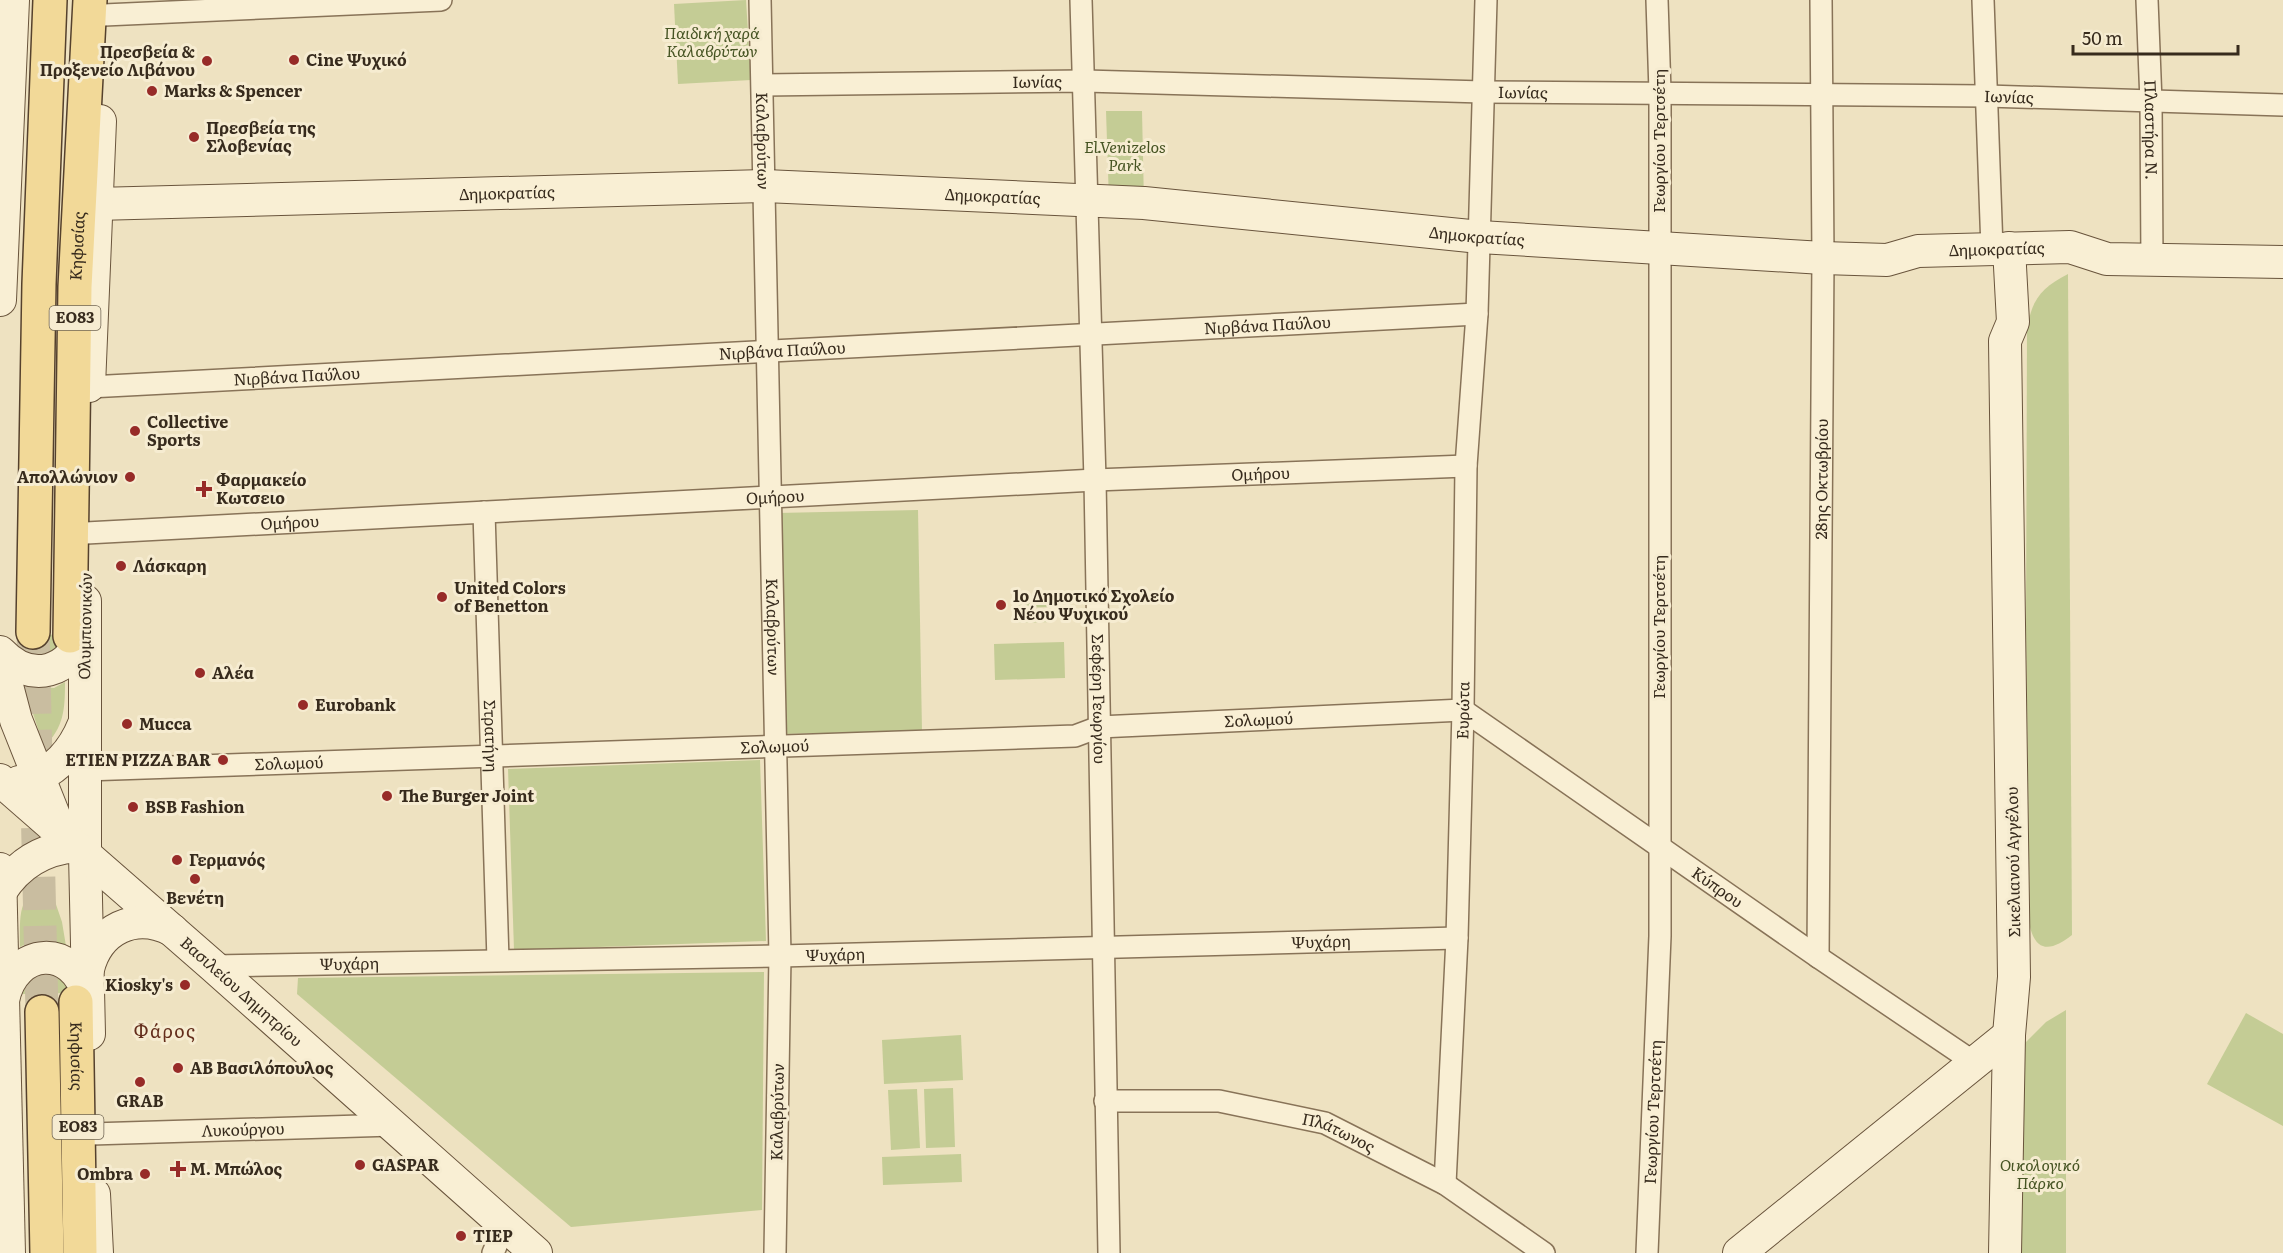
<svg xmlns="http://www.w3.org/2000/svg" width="2283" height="1253" font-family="Literata,serif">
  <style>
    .green { fill: #c4cc95 }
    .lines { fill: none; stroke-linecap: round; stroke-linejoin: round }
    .primary-tunnel { stroke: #c9bda0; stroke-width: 33; stroke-dasharray: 33 16; stroke-linecap: butt }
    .street-casing { stroke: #887358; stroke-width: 24 }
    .secondary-casing { stroke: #69543c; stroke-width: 34 }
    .primary-casing { stroke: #55412d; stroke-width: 36 }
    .street { stroke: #f9efd4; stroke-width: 21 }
    .secondary { stroke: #f9efd4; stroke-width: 32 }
    .primary { stroke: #f2d998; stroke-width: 33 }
    .poi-dot { fill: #972b28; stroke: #f6ecd1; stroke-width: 2 }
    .labels { text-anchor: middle; stroke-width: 6; stroke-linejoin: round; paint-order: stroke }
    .shield { fill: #f6ecd1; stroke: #706553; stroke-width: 1.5 }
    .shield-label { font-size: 15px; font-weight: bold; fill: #372b1d }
    .park-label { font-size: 16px; font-style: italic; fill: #465423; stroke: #f6ecd1 }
    .poi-label { font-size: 16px; font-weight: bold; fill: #372b1d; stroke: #f6ecd1; text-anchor: start }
    .street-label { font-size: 16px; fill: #372b1d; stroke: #f6ecd1 }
    .neighbourhood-label { font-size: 18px; letter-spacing: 1.5px; fill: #642e1c; stroke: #f6ecd1 }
  </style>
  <rect width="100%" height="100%" fill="#eee2c1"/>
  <g class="green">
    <polygon points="746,0 751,80 678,84 674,4"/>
    <polygon points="1106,111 1142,111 1144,203 1109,201"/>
    <path d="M2068,274L2072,935C2054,949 2037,955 2030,927L2026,628L2027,331C2031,300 2041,288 2068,274Z"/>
    <polygon points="918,510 922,731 781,734 777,513"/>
    <polygon points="1051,595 1052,607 1015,608 1015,596"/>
    <polygon points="1052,610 1052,622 1016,623 1016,611"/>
    <path d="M67,634C55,660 27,664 16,636Z"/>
    <polygon points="1064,642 1065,678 995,680 994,644"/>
    <path d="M65,682C65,710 64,727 44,747L24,686L54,688Z"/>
    <polygon points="760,760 766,941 514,950 508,769"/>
    <path d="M47,878L62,922L66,946C48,940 38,938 20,947C20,914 17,898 47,878Z"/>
    <polygon points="764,972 762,1210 571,1227 297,994 298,978"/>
    <path d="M56,976L66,984L71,993L22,994C29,979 40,977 56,976Z"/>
    <polygon points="2066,1010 2066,1253 2012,1253 2022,1046 2046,1022"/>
    <polygon points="2246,1013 2283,1034 2283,1126 2207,1084"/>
    <polygon points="961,1035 963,1080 884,1084 882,1040"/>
    <polygon points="953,1088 955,1147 926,1148 924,1089"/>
    <polygon points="917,1089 920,1148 891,1150 888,1090"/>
    <polygon points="961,1154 962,1182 883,1185 882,1157"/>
  </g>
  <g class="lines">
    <polyline class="primary-tunnel" points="33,632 42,1012"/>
    <defs>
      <g id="street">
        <path id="s1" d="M760,0L780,956L775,1253"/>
        <path id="s2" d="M1081,0L1095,480L1109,1253"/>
        <polyline points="1983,0 1992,249"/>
        <path id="s3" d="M2147,0L2151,102L2152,262"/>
        <polyline points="104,15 441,0"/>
        <path id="s4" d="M763,85L1085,81L1483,92L1987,96L2283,105"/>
        <path id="s5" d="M89,387L1477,314"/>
        <path id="s6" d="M484,512L498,960"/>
        <path id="s7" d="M86,533L1095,480L1466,466"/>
        <path id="s8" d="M1463,710L1818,957L1975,1063"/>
        <path id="s9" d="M85,770L1075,736L1099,727L1463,710"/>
        <path id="s10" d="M1818,957L1823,258L1821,0"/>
        <path id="s11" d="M213,966L780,956L1457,938"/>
        <path id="s12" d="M1105,1101H1219L1325,1123L1445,1184L1544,1253"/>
        <path id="s13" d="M91,1134L393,1125"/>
        <path id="s14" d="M1445,1184L1457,938L1463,710L1466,466L1477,314L1486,0"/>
        <polyline points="493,1253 499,1239 509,1229"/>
        <path id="s15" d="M1647,1253L1660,936V92L1657,0"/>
      </g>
      <g id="secondary">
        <path id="s16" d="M96,204L765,186L1144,203L1480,237L1823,258L1887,260L1918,251L2070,247L2107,259L2283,262"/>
        <polyline points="0,300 13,0"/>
        <polyline points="89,386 100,121"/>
        <polyline points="85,601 85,854 89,1034"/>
        <path d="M0,652C31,685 72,673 84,631"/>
        <polyline points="0,659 16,720 59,828"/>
        <path id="s17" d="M0,780L213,966L536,1253"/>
        <path d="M19,782C52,776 72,754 84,724"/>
        <polyline points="0,869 9,1253"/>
        <path d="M1,891C18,864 43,849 75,846"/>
        <path d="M88,969C98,929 135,911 172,930"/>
        <path d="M3,1000C14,946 74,943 88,996"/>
        <polyline points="94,1194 97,1253"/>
        <polyline points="1739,1253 2009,1035"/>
        <polyline points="2005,1253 2009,1035 2014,977 2005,341 2013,322 2009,248"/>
      </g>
      <g id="primary">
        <polyline points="33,632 39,284 50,0"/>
        <path id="s18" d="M70,636L75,287L90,0"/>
        <path id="s19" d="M76,1002L80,1253"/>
        <polyline points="42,1012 47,1253"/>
      </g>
    </defs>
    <use href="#street" class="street-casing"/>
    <use href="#secondary" class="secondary-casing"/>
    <use href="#primary" class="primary-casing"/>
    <use href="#street" class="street"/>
    <use href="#secondary" class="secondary"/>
    <use href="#primary" class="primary"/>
  </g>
  <g class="poi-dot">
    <circle cx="294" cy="60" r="6"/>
    <circle cx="207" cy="61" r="6"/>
    <circle cx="152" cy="91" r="6"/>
    <circle cx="194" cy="137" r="6"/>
    <circle cx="135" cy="431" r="6"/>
    <circle cx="130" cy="477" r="6"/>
    <path d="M201 480h6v6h6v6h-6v6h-6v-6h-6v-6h6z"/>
    <circle cx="121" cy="566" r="6"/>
    <circle cx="442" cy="597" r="6"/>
    <circle cx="1001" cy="605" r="6"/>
    <circle cx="200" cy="673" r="6"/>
    <circle cx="303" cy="705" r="6"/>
    <circle cx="127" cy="724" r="6"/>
    <circle cx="223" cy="760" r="6"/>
    <circle cx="387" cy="796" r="6"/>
    <circle cx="133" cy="807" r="6"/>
    <circle cx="177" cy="860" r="6"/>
    <circle cx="195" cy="879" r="6"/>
    <circle cx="185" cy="985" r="6"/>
    <circle cx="178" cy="1068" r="6"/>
    <circle cx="140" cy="1082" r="6"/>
    <circle cx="360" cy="1165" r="6"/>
    <path d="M175 1160h6v6h6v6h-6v6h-6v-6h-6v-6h6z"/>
    <circle cx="145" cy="1174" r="6"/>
    <circle cx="461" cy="1236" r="6"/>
  </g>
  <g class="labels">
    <g class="shield">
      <rect x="49.5" y="306" width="51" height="24" rx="4.5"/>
      <rect x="52.5" y="1115" width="51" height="24" rx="4.5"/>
    </g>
    <g class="shield-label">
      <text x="75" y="323">ΕΟ83</text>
      <text x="78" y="1132">ΕΟ83</text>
    </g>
    <g class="park-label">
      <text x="712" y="39">Παιδική χαρά<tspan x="712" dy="18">Καλαβρύτων</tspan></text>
      <text x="1125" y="153">El.Venizelos<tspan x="1125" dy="18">Park</tspan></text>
      <text x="2040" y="1171">Οικολογικό<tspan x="2040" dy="18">Πάρκο</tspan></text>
    </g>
    <g class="poi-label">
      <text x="195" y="58" text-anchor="end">Πρεσβεία &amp;<tspan x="195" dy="18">Προξενείο Λιβάνου</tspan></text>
      <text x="306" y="66">Cine Ψυχικό</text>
      <text x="164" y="97">Marks &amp; Spencer</text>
      <text x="206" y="134">Πρεσβεία της<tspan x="206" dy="18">Σλοβενίας</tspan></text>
      <text x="147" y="428">Collective<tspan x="147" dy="18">Sports</tspan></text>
      <text x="118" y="483" text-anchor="end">Απολλώνιον</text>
      <text x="216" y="486">Φαρμακείο<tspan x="216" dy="18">Κωτσειο</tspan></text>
      <text x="133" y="572">Λάσκαρη</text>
      <text x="454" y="594">United Colors<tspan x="454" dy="18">of Benetton</tspan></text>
      <text x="1013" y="602">1ο Δημοτικό Σχολείο<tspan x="1013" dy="18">Νέου Ψυχικού</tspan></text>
      <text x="212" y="679">Αλέα</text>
      <text x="315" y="711">Eurobank</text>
      <text x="139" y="730">Mucca</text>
      <text x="211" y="766" text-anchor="end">ETIEN PIZZA BAR</text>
      <text x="399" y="802">The Burger Joint</text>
      <text x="145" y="813">BSB Fashion</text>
      <text x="189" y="866">Γερμανός</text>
      <text x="195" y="904" text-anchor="middle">Βενέτη</text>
      <text x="173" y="991" text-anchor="end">Kiosky's</text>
      <text x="190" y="1074">ΑΒ Βασιλόπουλος</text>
      <text x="140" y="1107" text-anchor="middle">GRAB</text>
      <text x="372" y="1171">GASPAR</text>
      <text x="190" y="1175">Μ. Μπώλος</text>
      <text x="133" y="1180" text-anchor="end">Ombra</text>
      <text x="473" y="1242">ΤΙΕΡ</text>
    </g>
    <g class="street-label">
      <text dy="6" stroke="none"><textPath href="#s4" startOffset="274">Ιωνίας</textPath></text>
      <text dy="6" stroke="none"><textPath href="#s4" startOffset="760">Ιωνίας</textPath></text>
      <text dy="6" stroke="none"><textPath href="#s4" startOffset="1246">Ιωνίας</textPath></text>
      <text dy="6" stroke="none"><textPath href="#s3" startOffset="130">Πλαστήρα Ν.</textPath></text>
      <text dy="6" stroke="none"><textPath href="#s1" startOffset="141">Καλαβρύτων</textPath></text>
      <text transform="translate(1659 141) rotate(-90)" y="6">Γεωργίου Τερτσέτη</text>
      <text dy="6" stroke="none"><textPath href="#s16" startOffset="411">Δημοκρατίας</textPath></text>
      <text dy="6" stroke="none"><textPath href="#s16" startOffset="897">Δημοκρατίας</textPath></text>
      <text dy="6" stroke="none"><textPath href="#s16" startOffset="1383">Δημοκρατίας</textPath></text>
      <text dy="6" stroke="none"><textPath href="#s18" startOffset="390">Κηφισίας</textPath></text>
      <text dy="6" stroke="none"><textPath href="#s16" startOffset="1905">Δημοκρατίας</textPath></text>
      <text dy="6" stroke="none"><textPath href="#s5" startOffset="1180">Νιρβάνα Παύλου</textPath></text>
      <text dy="6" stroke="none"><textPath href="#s5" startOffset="694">Νιρβάνα Παύλου</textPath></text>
      <text dy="6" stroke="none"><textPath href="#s5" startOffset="208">Νιρβάνα Παύλου</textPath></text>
      <text dy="6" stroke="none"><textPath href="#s7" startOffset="1176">Ομήρου</textPath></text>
      <text dy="6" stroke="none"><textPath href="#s10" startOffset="478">28ης Οκτωβρίου</textPath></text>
      <text dy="6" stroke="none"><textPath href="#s7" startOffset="690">Ομήρου</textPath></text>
      <text dy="6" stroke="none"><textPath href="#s7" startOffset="204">Ομήρου</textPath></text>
      <text transform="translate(85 626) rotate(-89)" y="6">Ολυμπιονικών</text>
      <text dy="6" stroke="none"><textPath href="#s1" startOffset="627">Καλαβρύτων</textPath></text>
      <text transform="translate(1659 627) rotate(-90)" y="6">Γεωργίου Τερτσέτη</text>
      <text dy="6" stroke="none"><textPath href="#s2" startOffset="699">Σεφέρη Γεωργίου</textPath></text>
      <text dy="6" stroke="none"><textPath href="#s14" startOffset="474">Ευρώτα</textPath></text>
      <text dy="6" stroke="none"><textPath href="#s9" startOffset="1176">Σολωμού</textPath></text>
      <text dy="6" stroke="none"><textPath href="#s6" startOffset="224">Στρατήγη</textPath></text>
      <text dy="6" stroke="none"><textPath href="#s9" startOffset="690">Σολωμού</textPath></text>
      <text dy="6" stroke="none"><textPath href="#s9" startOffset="204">Σολωμού</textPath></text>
      <text transform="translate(2013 862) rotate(-91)" y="6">Σικελιανού Αγγέλου</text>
      <text dy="6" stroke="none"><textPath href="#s8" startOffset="310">Κύπρου</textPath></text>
      <text dy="6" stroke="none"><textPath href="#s11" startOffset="1108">Ψυχάρη</textPath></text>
      <text dy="6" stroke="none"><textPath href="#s11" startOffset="622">Ψυχάρη</textPath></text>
      <text dy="6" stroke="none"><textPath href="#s11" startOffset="136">Ψυχάρη</textPath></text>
      <text dy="6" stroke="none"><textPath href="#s17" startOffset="321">Βασιλείου Δημητρίου</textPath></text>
      <text dy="6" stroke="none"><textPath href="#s19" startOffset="54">Κηφισίας</textPath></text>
      <text transform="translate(777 1112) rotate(-89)" y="6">Καλαβρύτων</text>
      <text dy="6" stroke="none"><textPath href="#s15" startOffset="141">Γεωργίου Τερτσέτη</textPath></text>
      <text dy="6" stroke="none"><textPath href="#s13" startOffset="152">Λυκούργου</textPath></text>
      <text dy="6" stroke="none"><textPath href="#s12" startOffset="238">Πλάτωνος</textPath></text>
    </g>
    <g class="neighbourhood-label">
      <text x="165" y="1038">Φάρος</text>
    </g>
  </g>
  <path d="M2073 45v9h165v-9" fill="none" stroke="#372b1d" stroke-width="3"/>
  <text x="2082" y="45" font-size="18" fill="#372b1d" stroke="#f6ecd1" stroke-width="4.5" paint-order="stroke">50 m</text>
</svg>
